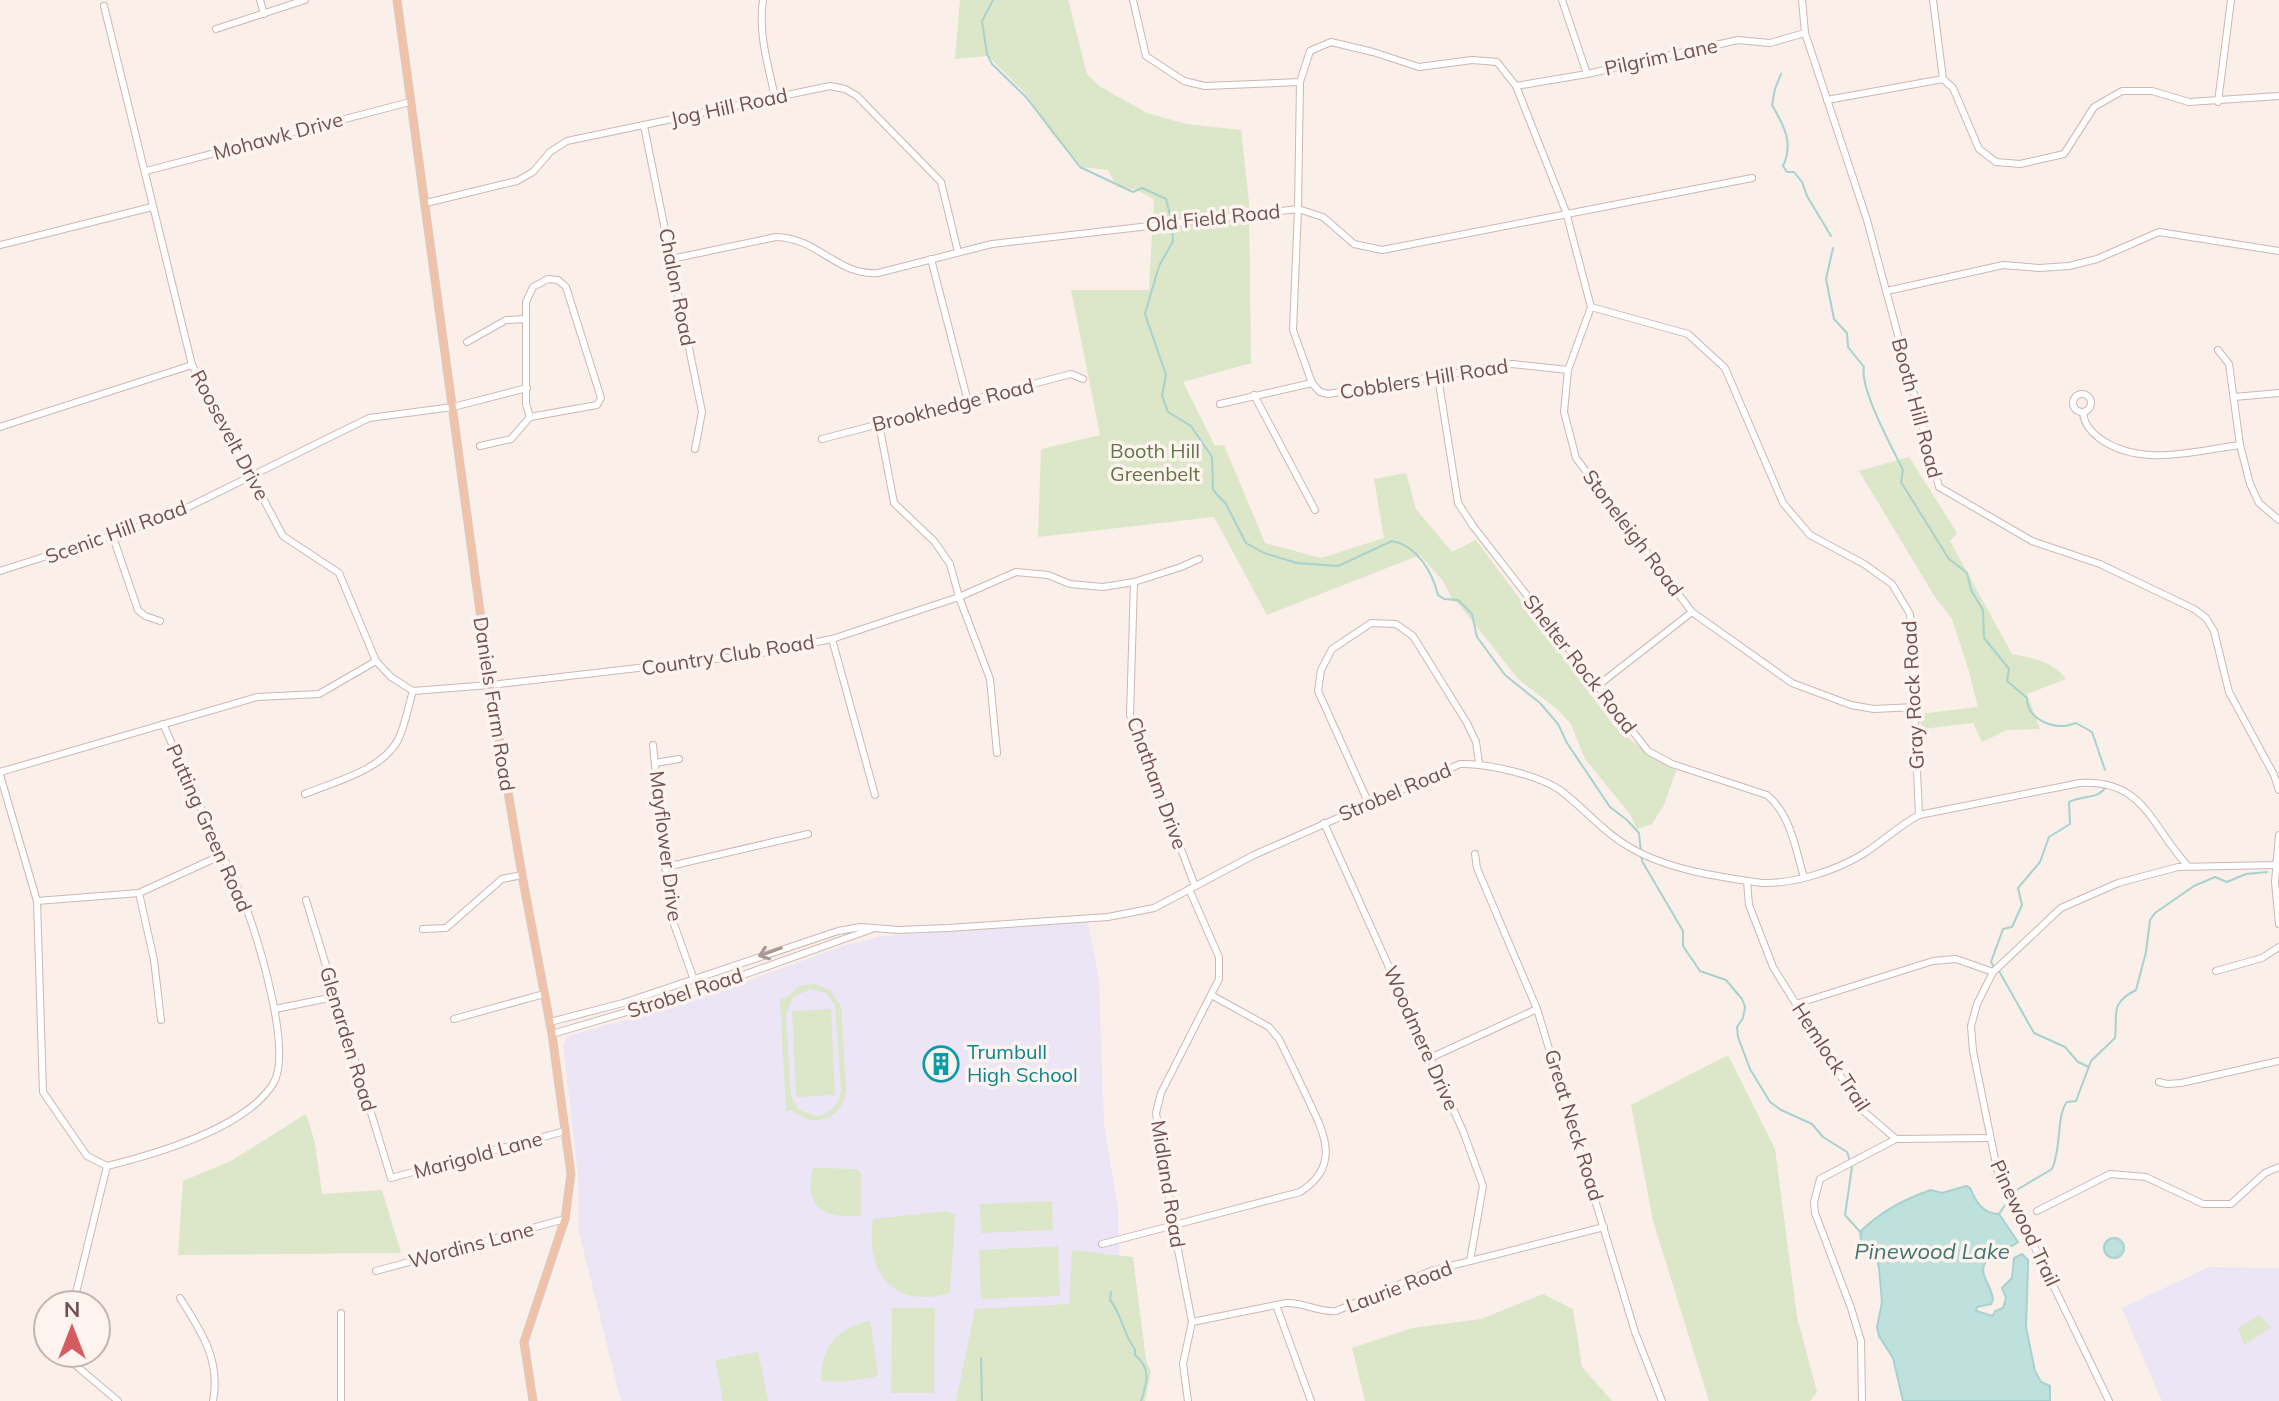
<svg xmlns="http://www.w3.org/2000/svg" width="2279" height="1401" font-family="Mulish,sans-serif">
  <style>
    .education { fill: #ece5f6 }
    .green { fill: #dce6c9; fill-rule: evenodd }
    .water { fill: #bfe1dd; stroke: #a7d2cd; stroke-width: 2 }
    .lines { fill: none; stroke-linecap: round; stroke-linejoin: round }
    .stream { stroke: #a7d2cd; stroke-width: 2 }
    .minor-casing { stroke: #cdb7b3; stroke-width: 8 }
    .major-casing { stroke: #d4cbca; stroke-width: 9 }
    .minor { stroke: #fff; stroke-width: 6 }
    .major { stroke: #f0c3a9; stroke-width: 7 }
    .oneway { stroke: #aa9795 }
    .labels { text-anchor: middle; stroke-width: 7; stroke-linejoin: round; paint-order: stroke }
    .street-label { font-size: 20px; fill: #71524f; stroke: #fdf4ef }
    .park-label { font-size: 20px; fill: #627649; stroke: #fdf4ef }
    .culture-label { font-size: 20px; fill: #0d838f; stroke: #fdf4ef; text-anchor: start }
    .water-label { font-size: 22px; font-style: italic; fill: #457570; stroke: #fdf4ef }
  </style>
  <rect width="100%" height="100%" fill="#faefe9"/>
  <g class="education">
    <polygon points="1088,922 1099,979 1104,1124 1118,1208 1120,1274 1019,1401 621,1401 579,1232 578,1177 563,1044 568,1036 692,1001 845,945 884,936"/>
    <polygon points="2209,1267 2279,1268 2279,1401 2162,1401 2122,1308"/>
  </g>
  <g class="green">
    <polygon points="960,0 1068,0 1087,74 1099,86 1147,113 1186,124 1241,130 1249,202 1251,363 1183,382 1215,446 1224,445 1265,543 1321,558 1384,538 1374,479 1406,473 1416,509 1452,552 1476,540 1614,726 1648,754 1676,771 1664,805 1652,824 1637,829 1630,814 1585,759 1571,724 1558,710 1519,680 1458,603 1453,601 1443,581 1420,555 1267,615 1214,517 1038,537 1041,449 1100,435 1071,290 1149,290 1154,199 1135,189 1117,187 1108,170 1082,167 1052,134 1025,93 988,56 955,59"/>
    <path d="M1909,457L1957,533L1950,541L2012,654C2033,658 2054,662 2066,679L2027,694L2040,729L2007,730L1982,742L1973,723L1922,729L1919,714L1978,707L1968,668L1952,619L1935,597L1859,471Z"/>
    <path d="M815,984L830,990L841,1007L846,1089C844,1119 813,1130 792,1110L786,1112L780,998H786L799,986ZM810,989L826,993L835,1005L841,1090C839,1105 831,1114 816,1116L799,1110L791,1096L786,1015L793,997Z"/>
    <polygon points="831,1009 835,1095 796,1097 792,1011"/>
    <polygon points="1728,1055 1775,1149 1797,1317 1817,1392 1810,1401 1709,1401 1653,1221 1631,1105"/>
    <polygon points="306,1114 315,1143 322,1194 382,1190 401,1253 178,1255 183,1181 231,1161"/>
    <path d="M813,1168L857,1169L861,1175V1216C825,1218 803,1209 813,1168Z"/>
    <polygon points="1052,1201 1053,1230 981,1233 980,1204"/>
    <path d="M948,1211L955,1215L950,1293C893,1310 865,1272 873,1219Z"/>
    <polygon points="1058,1246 1060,1296 981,1299 979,1250"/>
    <polygon points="1072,1250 1133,1257 1146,1360 1151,1371 1145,1401 956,1401 975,1309 1069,1304"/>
    <polygon points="1543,1294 1573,1309 1582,1367 1612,1401 1365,1401 1352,1348 1412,1328 1481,1319"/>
    <polygon points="892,1308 935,1308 934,1393 891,1393"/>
    <polygon points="2259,1315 2271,1327 2244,1345 2238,1328"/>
    <path d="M870,1321L878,1373L875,1377L842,1382L821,1381C821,1348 837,1327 870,1321Z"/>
    <polygon points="758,1352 768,1401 723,1401 715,1360"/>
  </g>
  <g class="water">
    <path d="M1966,1186L1970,1188C1976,1202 1983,1214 1999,1214L2018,1242C2006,1252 1978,1255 1984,1275C1987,1284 1992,1290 1993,1300L1991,1304L1977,1307L1976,1311L1993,1316L1995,1311L2003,1308L2006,1298L2002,1288L2012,1278L2014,1258L2022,1254L2028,1260V1266L2026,1327L2035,1371L2041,1382L2050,1386V1401H1903L1893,1358L1879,1336L1877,1327L1882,1302L1879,1268L1877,1260L1861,1240L1860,1232C1880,1212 1904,1199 1931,1190L1942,1193Z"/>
    <circle cx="2114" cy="1248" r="10"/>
  </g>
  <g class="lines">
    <g class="stream">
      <polyline points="993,0 982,21 987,54 992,64 1026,97 1080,167 1133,192 1142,188 1166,199 1170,215"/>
      <path d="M1781,74L1775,89L1772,105C1784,126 1794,143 1783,166L1787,172H1794L1802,182L1807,196L1831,236"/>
      <path d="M1172,229L1173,241L1159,266L1145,314L1166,375L1162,396L1168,412L1191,426L1212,457L1213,490L1226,504L1246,543L1264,553L1297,563L1338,566L1392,541C1417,546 1432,571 1438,595L1444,599L1458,600L1472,614L1477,637L1505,675L1540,703L1558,724L1567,743L1610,807L1627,820L1639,833L1642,861L1683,931V946L1700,971L1726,980L1742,999L1745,1007L1743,1018L1737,1027L1738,1037L1750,1069L1770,1102L1781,1110L1812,1124L1823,1137L1847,1152L1852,1167L1845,1215L1862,1234"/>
      <path d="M1833,248L1826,279L1834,319L1847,333L1848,347L1864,367C1859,388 1893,449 1903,470L1901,482L1949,559L1967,573L1971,590L1983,610L1984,638L2009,669L2007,681L2027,698C2026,716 2047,727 2064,726C2068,726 2072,724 2076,723L2092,732L2105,770"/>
      <path d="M1994,967L1991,962L2003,929L2012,927L2022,905L2018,888L2040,862L2049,837L2070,824L2069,802C2081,795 2097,800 2105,788"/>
      <polyline points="1999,971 2034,1033 2065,1047 2078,1062 2089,1067"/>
      <path d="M2015,1191L2052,1169C2062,1147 2056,1116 2067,1102L2076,1101L2091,1061L2115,1038C2118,1013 2109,1004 2136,990L2146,952L2150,920L2155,913L2194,886L2215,877L2227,882L2246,874L2267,872"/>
      <polyline points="1999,1214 2005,1205"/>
      <path d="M1111,1292L1110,1300C1122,1314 1124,1337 1135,1349V1355C1152,1369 1147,1383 1141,1401"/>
      <polyline points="981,1358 982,1401"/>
    </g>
    <defs>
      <g id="minor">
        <polyline points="260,0 264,14"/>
        <path d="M763,0C758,33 768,65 775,97"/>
        <polyline points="1133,0 1146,56 1184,81 1205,86 1300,82"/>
        <polyline points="1562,0 1587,74"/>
        <polyline points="1802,0 1805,33 1867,220 1939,487 2032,541 2100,564 2194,609 2206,618 2214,631 2229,692 2274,775 2279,790"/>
        <polyline points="104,6 192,365 283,536 339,573 376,661 391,677 413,691 490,685 751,655 832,639 959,597 1016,572 1048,575 1070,584 1103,587 1134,582 1181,567 1199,559"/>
        <polyline points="216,29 305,0"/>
        <polyline points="1943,79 1953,88 1979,149 1996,162 2020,164 2064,154 2094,107 2122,91 2152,91 2189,102 2279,96"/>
        <polyline points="1516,86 1587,74 1738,40 1770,43 1805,33"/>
        <polyline points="1827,100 1943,79 1933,0"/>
        <polyline points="2218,102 2231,0"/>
        <polyline points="644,126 702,412 695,449"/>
        <polyline points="146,171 410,102"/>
        <polyline points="426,203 517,181 533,172 550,152 567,141 830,86 845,89 857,96 941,182 958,252"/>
        <polyline points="0,245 152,207"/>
        <path d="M671,259L776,237C819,238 837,276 878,273L992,244L1298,209L1323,217L1354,244L1382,250L1752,178"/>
        <polyline points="931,259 968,402"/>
        <polygon points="548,279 558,280 566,287 601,398 597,405 530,417 526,404 526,302 533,287"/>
        <polyline points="1887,291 2003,265 2039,268 2069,266 2097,259 2159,232 2279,251"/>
        <polyline points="1591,307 1688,334 1725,368 1783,503 1810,535 1864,564 1892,584 1910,614 1919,815"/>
        <polyline points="467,342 506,320 525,319"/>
        <polyline points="2218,350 2229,364 2240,445 2250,484 2259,503 2279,520"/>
        <polyline points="1568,370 1512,364 1328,394 1320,392 1312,383 1293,330 1298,209 1300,82 1310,51 1331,42 1373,52 1419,67 1472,60 1497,62 1516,86 1566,212 1591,307 1568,370 1564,412 1576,458 1692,612 1792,683 1851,705 1874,709 1915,707"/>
        <path d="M1438,377L1458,503L1473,526L1648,751L1672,764L1767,795C1791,815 1795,848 1804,877"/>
        <circle cx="2082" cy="403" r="9"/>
        <polyline points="1254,395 1315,510"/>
        <polyline points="2234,397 2279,393"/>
        <polyline points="1220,404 1312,383"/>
        <path d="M2083,413C2084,424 2090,431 2099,438C2140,468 2194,451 2240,445"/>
        <polyline points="879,424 894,503 934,541 950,564 959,597 990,679 997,753"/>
        <polyline points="0,427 192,365"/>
        <polyline points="822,439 1071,374 1083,379"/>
        <polyline points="480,446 511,439 530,417"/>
        <polyline points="113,537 138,610 145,616 160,621"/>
        <polyline points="0,571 166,518 369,418 453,407 527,388"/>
        <polyline points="1134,582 1130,715 1195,886"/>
        <polyline points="832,639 875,795"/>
        <polyline points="1596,687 1692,612"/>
        <polyline points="653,745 670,913 694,980"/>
        <polyline points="655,763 679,759"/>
        <polyline points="0,772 257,697 319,694 376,661"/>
        <path d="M0,775L37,901L43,1092L87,1156L107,1166C156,1154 245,1128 273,1084C293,1052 259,943 246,907C239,888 229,870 221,852C201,809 182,766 163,724"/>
        <path d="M305,794C335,781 381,771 398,740C405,726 408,707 413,691"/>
        <polyline points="1369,804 1318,691 1321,670 1332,649 1371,623 1396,624 1413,636 1467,723 1476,742 1479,763"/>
        <polyline points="1324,823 1463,1131 1483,1186 1470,1261"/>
        <polyline points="2279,835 2275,882 2279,924"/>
        <polyline points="1475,854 1477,868 1537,1009 1635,1332 1662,1401"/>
        <polyline points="666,867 808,834"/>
        <polyline points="1747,881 1749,905 1773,967 1861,1109 1896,1139 1989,1138"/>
        <polyline points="139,893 154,960 161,1020"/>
        <polyline points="306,900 391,1178 565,1131"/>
        <polyline points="37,901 139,893 222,855"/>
        <polyline points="423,929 446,928 502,879 522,875"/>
        <polyline points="2216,971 2262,958 2279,947"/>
        <polyline points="1796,1004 1933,961 1956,959 1993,972"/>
        <polyline points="275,1009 334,997"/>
        <polyline points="454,1019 544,994"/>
        <path d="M550,1022L623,1003L838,931L861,927L899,930L948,928L1108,917L1154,908L1254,855L1460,764C1486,763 1538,775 1560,790C1585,809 1604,833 1631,848C1669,870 1719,877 1762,883C1794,884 1835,871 1863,854C1883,842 1898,826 1919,815L2080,783C2144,779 2151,826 2187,865"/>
        <polyline points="552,1034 698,991 872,929"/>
        <polyline points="1430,1058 1537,1009"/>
        <polyline points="2159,1082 2167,1084 2181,1083 2279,1061"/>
        <polyline points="2037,1211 2110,1174 2146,1177 2203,1204 2231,1204 2265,1173 2279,1167"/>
        <path d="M1102,1244L1300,1192C1343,1165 1323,1131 1306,1095C1297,1076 1288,1057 1279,1039L1269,1027L1213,996"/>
        <polyline points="376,1271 565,1219"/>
        <path d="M180,1298C201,1331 221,1360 213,1401"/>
        <polyline points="73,1305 107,1166"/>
        <polyline points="1276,1305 1311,1401"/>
        <path d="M1192,1322L1286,1303C1304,1302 1319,1313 1336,1311L1431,1271L1604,1227"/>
        <polyline points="67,1353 67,1358 118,1401"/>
        <polyline points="341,1401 341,1313"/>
        <polyline points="1188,1401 1183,1364 1192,1322 1173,1224 1156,1113 1161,1093 1219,979 1219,957 1189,889"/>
        <polyline points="1862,1401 1861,1341 1851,1308 1815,1213 1814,1202 1820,1179 1896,1139"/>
        <polyline points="2109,1401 1997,1169 1973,1051 1971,1026 1977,1004 1993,972 2061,908 2118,883 2178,867 2276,865"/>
      </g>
      <polyline id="major" points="397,0 490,685 522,875 552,1034 571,1174 565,1219 524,1342 533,1401"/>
    </defs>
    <use href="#minor" class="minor-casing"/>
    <use href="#major" class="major-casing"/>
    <use href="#minor" class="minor"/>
    <use href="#major" class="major"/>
  </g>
  <defs><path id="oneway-shaft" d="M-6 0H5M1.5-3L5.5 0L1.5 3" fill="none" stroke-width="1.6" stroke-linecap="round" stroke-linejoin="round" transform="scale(2)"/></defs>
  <use class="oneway" href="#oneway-shaft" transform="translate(770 952) rotate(160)"/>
  <defs>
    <symbol id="building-ring" viewBox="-11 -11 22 22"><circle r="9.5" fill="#fdf4ef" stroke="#0f9aa8" stroke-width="1.5"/><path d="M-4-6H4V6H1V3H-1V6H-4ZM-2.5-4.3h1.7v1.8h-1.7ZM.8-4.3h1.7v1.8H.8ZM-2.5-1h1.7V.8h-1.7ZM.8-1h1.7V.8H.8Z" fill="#0f9aa8"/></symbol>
  </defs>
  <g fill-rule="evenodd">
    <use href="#building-ring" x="921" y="1044" width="40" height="40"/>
  </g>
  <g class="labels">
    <g class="street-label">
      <text transform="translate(1661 57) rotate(-12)" y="7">Pilgrim Lane</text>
      <text transform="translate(729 107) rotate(-12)" y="7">Jog Hill Road</text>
      <text transform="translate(278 136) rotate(-15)" y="7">Mohawk Drive</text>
      <text transform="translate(1213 218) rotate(-6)" y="7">Old Field Road</text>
      <text transform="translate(677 287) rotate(79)" y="7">Chalon Road</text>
      <text transform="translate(1424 379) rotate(-9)" y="7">Cobblers Hill Road</text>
      <text transform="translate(953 405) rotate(-14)" y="7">Brookhedge Road</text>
      <text transform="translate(1917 408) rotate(75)" y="7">Booth Hill Road</text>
      <text transform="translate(230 435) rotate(62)" y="7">Roosevelt Drive</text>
      <text transform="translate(116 532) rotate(-20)" y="7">Scenic Hill Road</text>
      <text transform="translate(1633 533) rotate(53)" y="7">Stoneleigh Road</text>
      <text transform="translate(728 655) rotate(-9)" y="7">Country Club Road</text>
      <text transform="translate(1580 664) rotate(52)" y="7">Shelter Rock Road</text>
      <text transform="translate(1913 695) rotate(-93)" y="7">Gray Rock Road</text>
      <text transform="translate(494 704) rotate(81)" y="7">Daniels Farm Road</text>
      <text transform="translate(1157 783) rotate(70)" y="7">Chatham Drive</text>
      <text transform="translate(1395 792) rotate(-23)" y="7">Strobel Road</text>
      <text transform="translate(209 828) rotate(66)" y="7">Putting Green Road</text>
      <text transform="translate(666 846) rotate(83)" y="7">Mayflower Drive</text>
      <text transform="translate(685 993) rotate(-18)" y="7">Strobel Road</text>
      <text transform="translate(1421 1038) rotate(66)" y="7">Woodmere Drive</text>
      <text transform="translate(348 1039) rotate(73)" y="7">Glenarden Road</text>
      <text transform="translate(1831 1057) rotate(57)" y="7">Hemlock Trail</text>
      <text transform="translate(1574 1125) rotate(73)" y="7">Great Neck Road</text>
      <text transform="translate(478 1155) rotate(-15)" y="7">Marigold Lane</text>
      <text transform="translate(1168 1184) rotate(81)" y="7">Midland Road</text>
      <text transform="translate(2025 1223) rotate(65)" y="7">Pinewood Trail</text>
      <text transform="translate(471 1245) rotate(-15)" y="7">Wordins Lane</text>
      <text transform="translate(1399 1287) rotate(-21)" y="7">Laurie Road</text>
    </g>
    <g class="park-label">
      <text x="1155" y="458">Booth Hill<tspan x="1155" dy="23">Greenbelt</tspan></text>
    </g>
    <g class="culture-label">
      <text x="967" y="1059">Trumbull<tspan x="967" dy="23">High School</tspan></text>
    </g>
    <g class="water-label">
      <text x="1932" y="1259">Pinewood Lake</text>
    </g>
  </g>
  <g transform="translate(72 1329)"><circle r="38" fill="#fdf4ef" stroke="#c5b3af" stroke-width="2"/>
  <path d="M0-6L14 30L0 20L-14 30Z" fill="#d55d62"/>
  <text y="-12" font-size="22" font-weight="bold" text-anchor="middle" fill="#71524f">N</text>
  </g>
</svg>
